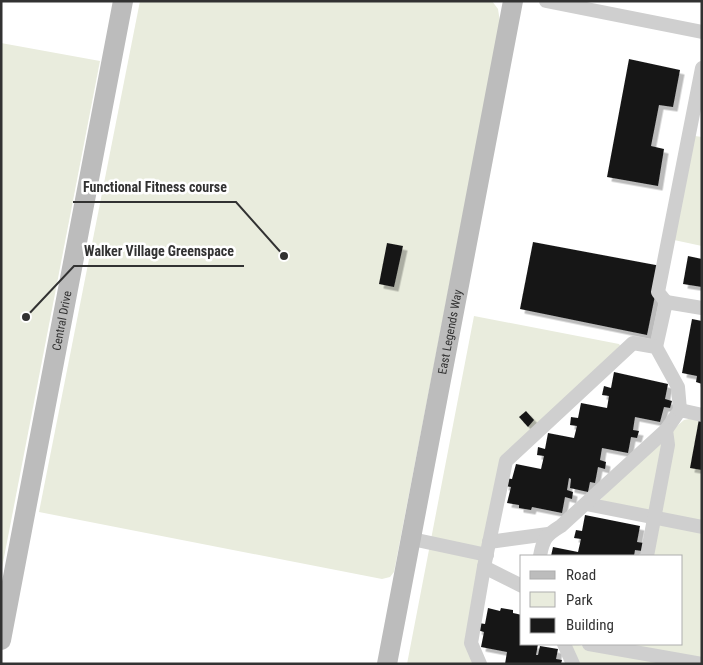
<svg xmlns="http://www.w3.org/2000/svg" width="703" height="665" font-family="'Roboto Condensed',sans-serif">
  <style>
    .green { fill: #e9ecdd }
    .building { fill: #191919; filter: url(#shadow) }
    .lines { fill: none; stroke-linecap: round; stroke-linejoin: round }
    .street { stroke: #cfcfcf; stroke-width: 14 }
    .secondary { stroke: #bcbcbc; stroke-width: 20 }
    .labels { text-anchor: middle; stroke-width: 5; stroke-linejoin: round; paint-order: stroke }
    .street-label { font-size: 12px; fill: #323232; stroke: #fff }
    .leader { fill: none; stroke: #323232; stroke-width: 2 }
    .callout-dot { fill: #323232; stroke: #fff; stroke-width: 2 }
    .callout-label { font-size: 14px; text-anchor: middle; font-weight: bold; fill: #323232; stroke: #fff; stroke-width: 5; stroke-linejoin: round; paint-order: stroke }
  </style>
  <defs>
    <filter id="shadow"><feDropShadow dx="4.5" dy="4.5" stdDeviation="0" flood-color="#0004"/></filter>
  </defs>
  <rect width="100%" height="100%" fill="#fff"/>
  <g class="green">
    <polygon points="140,1 492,1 498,9 500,22 394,572 390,577 382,579 39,512"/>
    <polygon points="1,43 100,61 1,573"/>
    <polygon points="695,136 702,137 702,246 674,240"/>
    <polygon points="474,316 619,344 621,347 500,462 475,664 407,664"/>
    <polygon points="694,418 702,420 702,664 578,664 571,645 573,644 631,655 633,644 682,644 682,556 650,556 658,514 597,503 658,442 684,420"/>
  </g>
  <g class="building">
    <polygon points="629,59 680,70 673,107 659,105 651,146 664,149 658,186 607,177"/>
    <polygon points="533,242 661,266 647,335 520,309"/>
    <polygon points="387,243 403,246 394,287 379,284"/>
    <polygon points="688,256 702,259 702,287 683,284"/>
    <polygon points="692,319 702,321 702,384 696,382 697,376 682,373"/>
    <polygon points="614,372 668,384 665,399 672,401 670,408 664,407 660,422 635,417 633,430 639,431 637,438 631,437 628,453 602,448 600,460 606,462 605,469 598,467 595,483 590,482 588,492 570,488 571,479 569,478 567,490 573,492 572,499 565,497 562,513 532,507 531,510 519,508 519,505 507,503 511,487 504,486 505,478 512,479 516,464 541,469 544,456 537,455 538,447 545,449 548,433 574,438 577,426 570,425 571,417 578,418 581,403 607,408 609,396 602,395 604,386 611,388"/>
    <polygon points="526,411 534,420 528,427 519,417"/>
    <polygon points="699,419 702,420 702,470 690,468"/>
    <polygon points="585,515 640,526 637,542 644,543 642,551 635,550 634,556 551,556 553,547 578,552 581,539 574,538 576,530 582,531"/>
    <polygon points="488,608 500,611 501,608 513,610 513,613 522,615 522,644 538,644 536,655 538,655 540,646 558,649 556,659 562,660 561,664 505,664 507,652 481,647 484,632 477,630 479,623 485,624"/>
  </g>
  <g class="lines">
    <g class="street">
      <polyline points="546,1 702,32"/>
      <polyline points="666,302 658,292 702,68"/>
      <polyline points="656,347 666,302 702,308"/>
      <polyline points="586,504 702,527"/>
      <polyline points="412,539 487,555"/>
      <polyline points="489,542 548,534"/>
      <path d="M540,556C543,539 546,535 561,526L666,430L680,410L702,415"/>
      <polyline points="647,556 668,445 666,430"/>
      <polyline points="484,567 522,586"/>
      <polyline points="564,644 573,664"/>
      <polyline points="589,644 702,664"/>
      <polyline points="480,664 471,643 484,567 506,461 633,343 656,347 678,387 680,410"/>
    </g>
    <g class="secondary">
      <path id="s1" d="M1,640L123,1"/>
      <path id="s2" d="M387,664L513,1"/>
    </g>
  </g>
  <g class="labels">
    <g class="street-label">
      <text dy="4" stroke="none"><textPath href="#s1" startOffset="325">Central Drive</textPath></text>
      <text dy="4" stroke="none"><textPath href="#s2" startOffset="338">East Legends Way</textPath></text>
    </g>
  </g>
  <path class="leader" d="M284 256L236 202H73M26 317L74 266H244"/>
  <g class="callout-dot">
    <circle cx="284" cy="256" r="5"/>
    <circle cx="26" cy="317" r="5"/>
  </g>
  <g class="callout-label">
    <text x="155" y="192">Functional Fitness course</text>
    <text x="159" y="256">Walker Village Greenspace</text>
  </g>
  <rect width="703" height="665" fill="none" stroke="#323232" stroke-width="5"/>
  <rect x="520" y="555" width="162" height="90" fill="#ffffff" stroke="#adadad"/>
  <rect x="530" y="571" width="25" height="8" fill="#bcbcbc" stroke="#adadad"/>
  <text x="566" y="580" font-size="15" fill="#323232">Road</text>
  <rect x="530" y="592" width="25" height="15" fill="#e9ecdd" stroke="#adadad"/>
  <text x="566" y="605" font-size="15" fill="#323232">Park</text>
  <rect x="530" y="618" width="25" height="15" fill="#191919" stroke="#adadad"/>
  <text x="566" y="630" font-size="15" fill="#323232">Building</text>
</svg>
